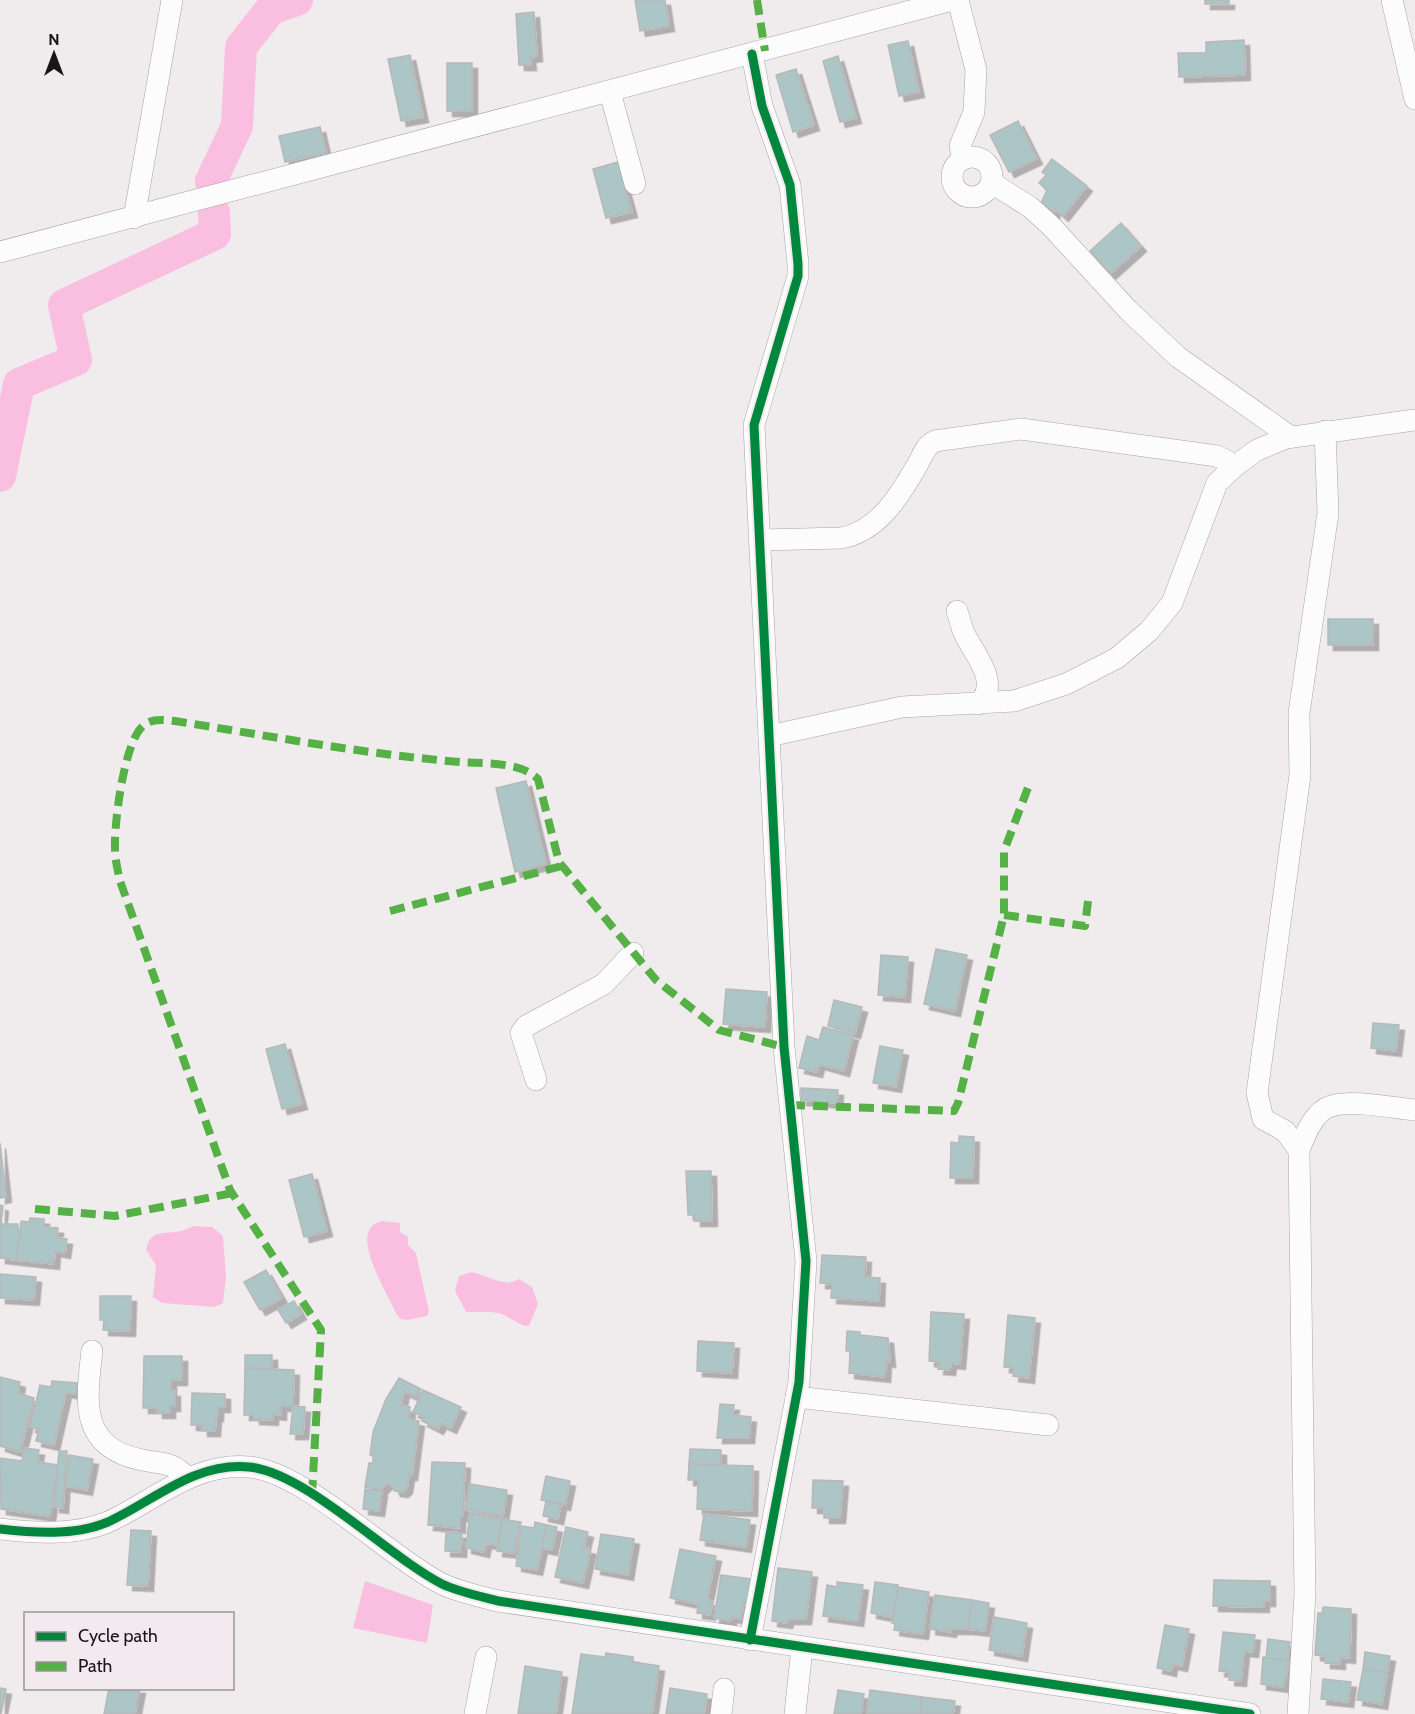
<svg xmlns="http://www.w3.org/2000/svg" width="1415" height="1714" font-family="Cabin,sans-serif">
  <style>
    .water { fill: #fabee1 }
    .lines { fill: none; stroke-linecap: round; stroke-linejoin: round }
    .river { stroke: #fabee1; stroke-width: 32 }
    .building { fill: #acc5c7; stroke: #b8b8b9; stroke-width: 1.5; filter: url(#shadow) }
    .minor-casing { stroke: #a8a4a6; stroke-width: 22 }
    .minor { stroke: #fdfcfc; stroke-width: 21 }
    .quiet { stroke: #55b145; stroke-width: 8; stroke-dasharray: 15 8; stroke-linecap: butt }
    .cycleway-casing { stroke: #f2eaee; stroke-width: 13 }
    .cycleway { stroke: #00873e; stroke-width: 9 }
  </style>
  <defs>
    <filter id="shadow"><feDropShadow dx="5.5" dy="5.5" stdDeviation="0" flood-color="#0004"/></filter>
  </defs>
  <rect width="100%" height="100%" fill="#f0ecee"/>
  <g class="water">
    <path d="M382,1221L400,1223V1232L408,1237V1245L416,1253L429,1312L427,1316L408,1320L400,1319L395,1311C386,1290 346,1229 382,1221Z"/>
    <path d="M194,1226L212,1227L223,1236L226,1277L223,1303L215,1307L162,1303L153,1297L156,1265L146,1250C151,1231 158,1234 175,1232C182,1232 188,1228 194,1226Z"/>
    <path d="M471,1272C486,1274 504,1289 519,1279L532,1287L538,1304L529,1326C518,1325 515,1320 506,1316C495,1310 479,1313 466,1312L455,1291L459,1276Z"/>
    <polygon points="365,1581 433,1605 427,1643 353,1628"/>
  </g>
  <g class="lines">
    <g class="river">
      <polyline points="211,181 237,126 241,47 271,9 297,0"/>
      <polyline points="0,476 19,384 76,360 64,305 215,234 214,212"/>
    </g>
  </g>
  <g class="building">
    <polygon points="635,0 665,0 669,26 640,31"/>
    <rect x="1205" y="0" width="24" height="4"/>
    <polygon points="534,12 537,56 530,57 531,65 519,65 516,14"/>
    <polygon points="1244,40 1245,75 1179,77 1178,53 1206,53 1206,42"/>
    <polygon points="908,41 919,92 899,96 888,45"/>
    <polygon points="410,55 423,117 401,121 388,59"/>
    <polygon points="838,56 856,118 840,122 823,61"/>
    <rect x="447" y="63" width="25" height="48"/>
    <polygon points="796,69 814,125 793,132 776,75"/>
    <polygon points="1018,121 1037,159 1009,172 990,135"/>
    <polygon points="320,127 326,153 285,162 279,136"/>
    <polygon points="1052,159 1087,186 1063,216 1055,209 1054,213 1041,203 1047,190 1039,183 1046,175 1042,172"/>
    <polygon points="618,162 632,212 606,218 593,169"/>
    <polygon points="1121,223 1141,246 1110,274 1090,251"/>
    <rect x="1328" y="619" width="45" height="26"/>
    <polygon points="526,781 546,864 515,872 496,788"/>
    <polygon points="936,949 967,955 955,1011 924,1004"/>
    <polygon points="881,955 908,957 905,997 878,995"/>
    <polygon points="726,989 767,992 765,1027 723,1024"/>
    <polygon points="834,1000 862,1007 855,1033 828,1026"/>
    <polygon points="1373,1023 1399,1025 1396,1051 1371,1048"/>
    <polygon points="823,1027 853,1035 844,1071 819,1064 817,1072 799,1068 807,1036 819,1040"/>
    <polygon points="285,1044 302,1104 282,1109 266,1049"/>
    <polygon points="880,1046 903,1050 896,1087 873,1083"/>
    <polygon points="801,1088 838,1090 837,1103 801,1100"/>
    <polygon points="959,1136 974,1137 973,1178 950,1178 951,1142 959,1143"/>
    <polygon points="0,1143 6,1197 0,1198"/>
    <polygon points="686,1171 711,1171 712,1221 695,1221 695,1215 688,1215"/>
    <polygon points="312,1174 327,1231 304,1237 289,1180"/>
    <polygon points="0,1205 3,1206 1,1224 18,1224 18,1232 20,1232 17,1260 0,1258"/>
    <polygon points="30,1218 44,1219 44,1227 58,1228 57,1238 67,1239 65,1253 55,1251 54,1264 17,1260 21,1221 29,1222"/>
    <polygon points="822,1255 866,1257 865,1277 880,1278 879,1301 831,1298 832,1284 820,1283"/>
    <polygon points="266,1270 282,1298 260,1310 244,1282"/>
    <polygon points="0,1274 36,1277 34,1300 0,1298"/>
    <polygon points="100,1296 131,1296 130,1331 103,1330 104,1320 100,1320"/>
    <polygon points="294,1301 301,1314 286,1323 278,1310"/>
    <polygon points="931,1312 964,1314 960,1364 951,1363 950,1370 938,1369 939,1362 929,1361"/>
    <polygon points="1008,1315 1035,1318 1029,1378 1013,1376 1014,1368 1004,1367"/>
    <polygon points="847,1331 860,1332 860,1335 888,1338 890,1362 886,1361 885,1377 849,1373 850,1351 846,1351"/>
    <polygon points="698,1341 734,1343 732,1373 697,1371"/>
    <polygon points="245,1355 272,1355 272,1369 245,1368"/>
    <polygon points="144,1356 182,1356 182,1380 171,1380 171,1391 175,1391 175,1406 170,1406 170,1413 157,1413 157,1408 143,1408"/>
    <polygon points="245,1368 294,1370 293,1406 281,1406 281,1415 273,1414 273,1420 254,1419 254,1415 244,1415"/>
    <polygon points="0,1377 20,1382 18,1393 34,1398 20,1452 0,1446"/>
    <polygon points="399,1378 421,1389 416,1397 404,1391 401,1406 410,1407 409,1419 419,1421 412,1475 409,1475 407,1488 403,1492 395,1491 392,1485 386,1484 381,1490 365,1487 369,1463 373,1463 373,1456 370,1455 373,1432 386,1399"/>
    <polygon points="52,1381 78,1383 75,1394 66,1392 54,1445 36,1441 39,1429 30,1427 40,1385 51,1387"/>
    <polygon points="423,1390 461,1407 451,1428 441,1423 438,1429 422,1421 424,1417 413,1412"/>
    <polygon points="192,1393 225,1394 225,1407 218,1407 218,1416 216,1416 215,1431 202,1431 202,1425 191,1425"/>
    <polygon points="720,1404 734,1405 733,1415 751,1417 749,1438 717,1438"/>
    <polygon points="293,1406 305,1407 303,1434 290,1434"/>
    <polygon points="24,1448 39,1450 37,1462 58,1465 50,1516 1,1509 0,1458 22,1461"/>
    <polygon points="690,1449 721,1450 721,1465 689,1464"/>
    <polygon points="59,1451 67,1451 63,1508 54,1507"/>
    <polygon points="69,1455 93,1459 87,1490 65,1486"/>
    <polygon points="432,1462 465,1463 463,1516 460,1516 460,1528 428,1525"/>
    <polygon points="689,1464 753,1466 752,1511 697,1509 698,1480 688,1480"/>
    <polygon points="546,1476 570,1481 565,1505 541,1500"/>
    <polygon points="813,1480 843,1481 840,1518 824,1518 824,1508 812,1508"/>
    <polygon points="470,1484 507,1490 503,1516 465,1510"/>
    <polygon points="365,1489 382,1491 379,1511 363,1509"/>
    <polygon points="546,1501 561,1504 558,1519 543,1516"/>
    <polygon points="470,1513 502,1519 497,1545 486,1543 484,1552 466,1548"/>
    <polygon points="704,1514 750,1520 746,1547 700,1540"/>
    <polygon points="502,1519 521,1522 514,1553 497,1551"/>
    <polygon points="535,1522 547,1525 537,1570 516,1566 522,1526 534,1528"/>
    <polygon points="547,1525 557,1527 552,1550 542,1548"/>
    <polygon points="566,1527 588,1532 584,1548 591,1549 583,1583 555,1577"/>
    <polygon points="131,1530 151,1531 148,1586 127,1585"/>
    <polygon points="446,1532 462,1533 461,1552 445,1551"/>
    <polygon points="601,1534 634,1539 628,1575 595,1569"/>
    <polygon points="680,1549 716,1556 707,1600 713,1601 710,1615 697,1613 698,1604 670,1598"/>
    <polygon points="778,1568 812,1572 806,1619 788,1619 787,1623 772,1621"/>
    <polygon points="721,1575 751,1579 747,1602 744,1602 741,1619 731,1617 731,1621 714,1618"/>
    <polygon points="1214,1580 1270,1581 1270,1601 1264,1601 1264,1607 1213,1606"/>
    <polygon points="837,1582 863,1585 858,1621 823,1616 827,1585 837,1587"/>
    <polygon points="875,1582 898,1585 893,1617 871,1613"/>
    <polygon points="898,1587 929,1592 923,1634 894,1630 895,1624 892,1623"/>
    <polygon points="935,1595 972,1600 968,1629 951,1629 951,1632 930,1629"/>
    <polygon points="972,1600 989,1603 985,1631 968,1629"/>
    <polygon points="1323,1607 1351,1609 1350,1658 1340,1657 1340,1664 1325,1663 1325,1656 1315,1655 1318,1613 1322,1613"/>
    <polygon points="994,1617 1027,1623 1022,1656 989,1650"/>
    <polygon points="1165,1625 1189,1629 1182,1666 1172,1664 1171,1671 1157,1668"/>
    <polygon points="1223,1632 1255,1635 1253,1652 1244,1651 1241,1681 1229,1680 1230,1672 1219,1671"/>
    <polygon points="1268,1639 1290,1642 1287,1661 1266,1658"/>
    <polygon points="1365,1652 1390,1656 1387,1673 1363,1669"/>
    <polygon points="606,1653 633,1657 633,1662 659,1666 652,1714 572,1714 581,1654 605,1657"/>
    <polygon points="1263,1657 1290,1661 1283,1687 1261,1684"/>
    <polygon points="525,1666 562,1672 556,1714 518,1714"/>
    <polygon points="1363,1669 1387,1673 1382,1704 1357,1700"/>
    <polygon points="1323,1679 1351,1682 1348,1702 1321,1699"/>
    <polygon points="0,1688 6,1689 1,1714 0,1714"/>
    <polygon points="109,1688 140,1688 135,1714 104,1714"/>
    <polygon points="670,1688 707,1694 704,1714 666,1714"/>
    <polygon points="838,1690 864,1694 861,1714 834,1714"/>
    <polygon points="870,1690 922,1697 920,1714 867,1714"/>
    <polygon points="922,1697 955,1701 953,1714 920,1714"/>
  </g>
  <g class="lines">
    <defs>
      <g id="minor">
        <polyline points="958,0 976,70 974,112 960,146 963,159"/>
        <polyline points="1392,0 1415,99"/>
        <polyline points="610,92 635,184"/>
        <circle cx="972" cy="177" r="20"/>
        <polyline points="992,183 1030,207 1051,226 1128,310 1178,357 1291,437"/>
        <polyline points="134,218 172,0"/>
        <polyline points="0,252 952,0"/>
        <path d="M760,540L841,538C877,532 899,497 916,467C922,458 924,446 935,441L1021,429L1217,456L1227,461L1231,469"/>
        <path d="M957,611C960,619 961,627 965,635C974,654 1002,684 978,704"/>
        <polyline points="769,736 902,707 1014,701 1066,684 1117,658 1149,631 1172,603 1217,483 1234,467 1257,450 1286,438 1415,420"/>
        <polyline points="536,1080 521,1033 526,1026 604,984 633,953"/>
        <polyline points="1299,1150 1285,1131 1263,1119 1257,1093 1300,775 1299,713 1328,513 1325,431"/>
        <path d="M92,1351C86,1402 79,1447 142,1460C161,1464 173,1461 187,1478"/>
        <polyline points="796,1397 1048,1425"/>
        <path d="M0,1529C34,1533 75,1536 108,1522C154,1501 194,1462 249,1467C305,1472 389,1557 442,1584C459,1592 479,1596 498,1601L1250,1714"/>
        <polyline points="750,1640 799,1382 806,1261 784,1047 754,425 798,276 798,264 790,185 762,106 752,54"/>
        <polyline points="475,1714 486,1657"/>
        <polyline points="721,1714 724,1689"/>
        <polyline points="795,1714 802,1648"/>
        <path d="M1298,1714L1305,1593L1299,1150C1305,1135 1314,1111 1331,1106C1352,1099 1392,1108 1415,1110"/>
      </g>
    </defs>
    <use href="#minor" class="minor-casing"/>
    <use href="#minor" class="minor"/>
    <g class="quiet">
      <polyline points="757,0 765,51"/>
      <polyline points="390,911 562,866"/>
      <polyline points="1004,915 1085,926 1089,893"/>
      <polyline points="790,1105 954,1111 958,1103 1004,915 1004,851 1029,785"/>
      <polyline points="35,1209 115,1216 233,1193"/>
      <path d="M312,1495L321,1330L230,1190L120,881C118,871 115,860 115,849C114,824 124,740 144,725C153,718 164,720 175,721C270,736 364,754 460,762C484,764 520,761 538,779L559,862L656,980L719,1030L784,1047"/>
    </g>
    <defs>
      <g id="cycleway">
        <path d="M0,1529C34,1533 75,1536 108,1522C154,1501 194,1462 249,1467C305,1472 389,1557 442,1584C459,1592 479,1596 498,1601L1250,1714"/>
        <polyline points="750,1640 799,1382 806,1261 784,1047 754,425 798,276 798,264 790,185 762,106 752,54"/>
      </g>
    </defs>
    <use href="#cycleway" class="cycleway-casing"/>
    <use href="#cycleway" class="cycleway"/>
  </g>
  <rect x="24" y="1612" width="210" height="78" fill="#f2eaee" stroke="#9b9598" stroke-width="1.5"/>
  <rect x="36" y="1632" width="30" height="9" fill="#00873e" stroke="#9b9598" stroke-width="1.5"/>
  <text x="78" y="1642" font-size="18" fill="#181617">Cycle path</text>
  <rect x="36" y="1662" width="30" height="9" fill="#55b145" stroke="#9b9598" stroke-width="1.5"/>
  <text x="78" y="1672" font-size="18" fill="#181617">Path</text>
  <g transform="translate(54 54)" stroke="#f2eaee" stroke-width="4.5" paint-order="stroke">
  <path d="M0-4.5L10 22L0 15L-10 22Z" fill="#181617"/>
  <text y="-9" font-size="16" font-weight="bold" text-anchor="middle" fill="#181617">N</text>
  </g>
</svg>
